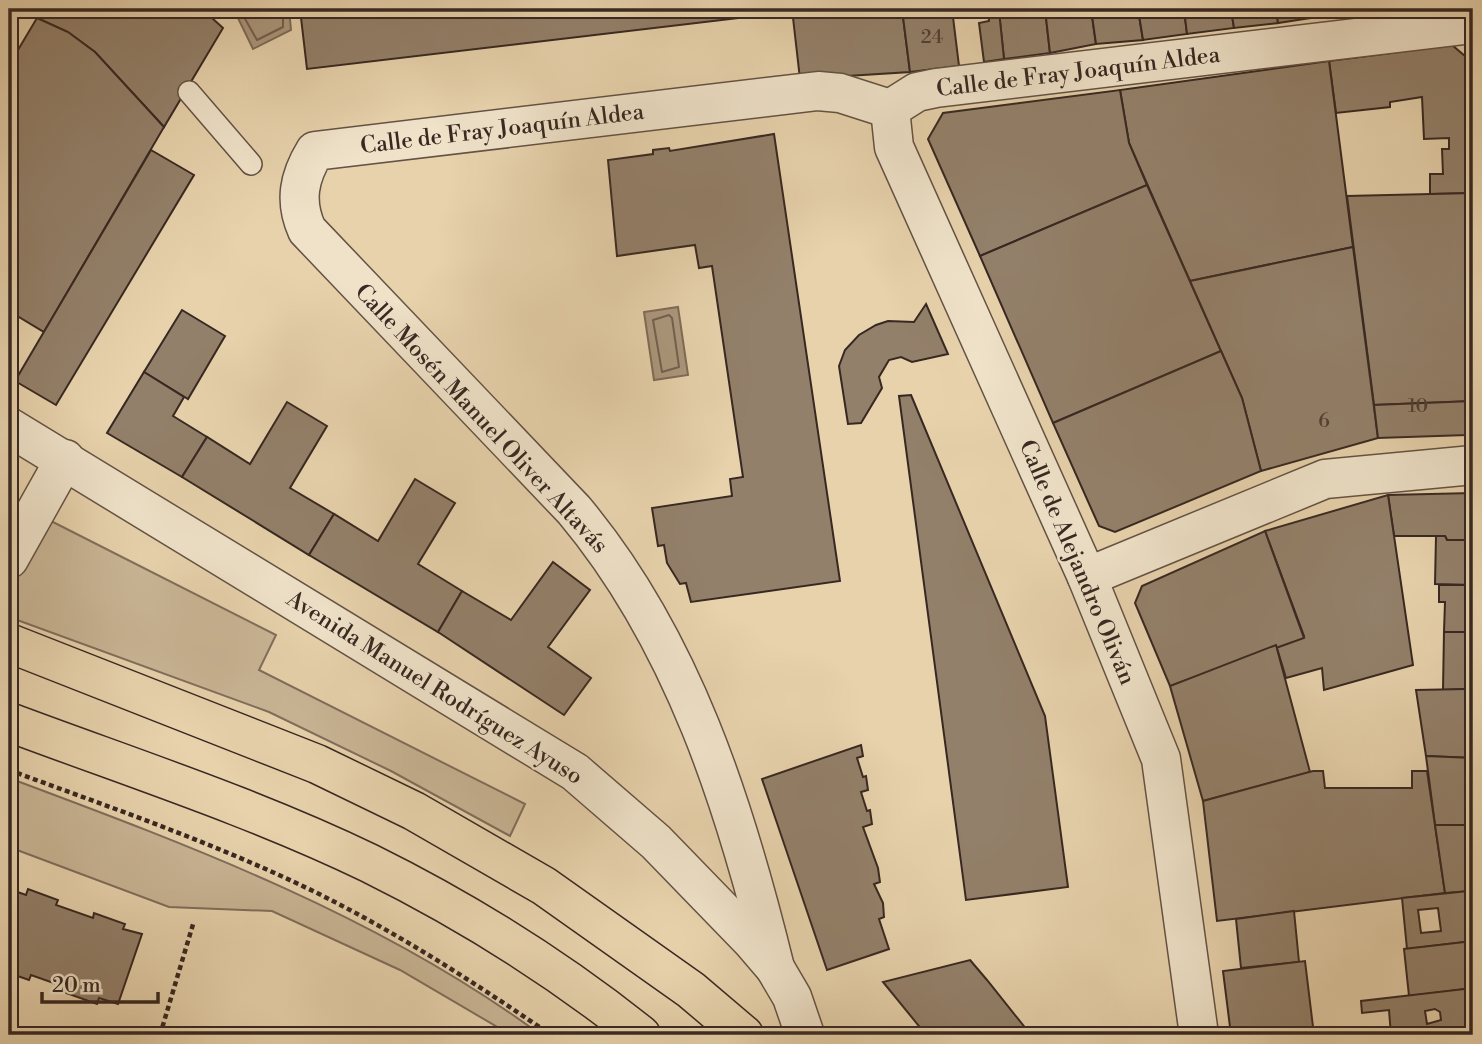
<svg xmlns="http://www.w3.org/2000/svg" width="1482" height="1044" font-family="'Libre Bodoni',serif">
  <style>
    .green { fill: #c9b595; stroke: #806e5c; stroke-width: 2 }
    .water { fill: #ac987d; stroke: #7e6b59; stroke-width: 2 }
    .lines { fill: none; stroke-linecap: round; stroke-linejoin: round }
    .shore { stroke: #726050; stroke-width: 2 }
    .building { fill: #93806a; stroke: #382822; stroke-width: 2; fill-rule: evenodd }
    .service-casing { stroke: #645244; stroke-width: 24 }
    .minor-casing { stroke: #645244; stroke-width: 41 }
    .trunk-casing { stroke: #382822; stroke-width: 41 }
    .path { stroke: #382822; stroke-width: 4.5; stroke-dasharray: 5 3.5; stroke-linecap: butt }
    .service { stroke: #efe2c9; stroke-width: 21 }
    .minor { stroke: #efe2c9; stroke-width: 38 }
    .trunk { stroke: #e7d2ac; stroke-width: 38 }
    .labels { text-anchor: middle; stroke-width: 5; stroke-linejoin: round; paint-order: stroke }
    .number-label { font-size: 19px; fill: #4f3e34 }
    .street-label { font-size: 23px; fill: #382822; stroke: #efe2c9 }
  </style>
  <rect width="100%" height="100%" fill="#e7d2ac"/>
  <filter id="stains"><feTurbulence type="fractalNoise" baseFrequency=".00286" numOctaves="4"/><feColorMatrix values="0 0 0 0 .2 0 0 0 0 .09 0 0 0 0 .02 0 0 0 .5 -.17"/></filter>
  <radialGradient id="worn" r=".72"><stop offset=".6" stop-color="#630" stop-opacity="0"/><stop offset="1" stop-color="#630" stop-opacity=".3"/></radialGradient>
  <g class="green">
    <polygon points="47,519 276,635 259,670 525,804 510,836 391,771 269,712 9,617 9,589"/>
    <path d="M9,778C194,847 381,917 541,1035H511L400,970L272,911L169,907L9,847Z"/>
  </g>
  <g class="water">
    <polygon points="259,9 289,9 291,30 253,49 236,14"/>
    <polygon points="678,307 688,375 654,380 644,312"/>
  </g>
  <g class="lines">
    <g class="shore">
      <polyline points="245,9 244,17 257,40 283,27 283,9"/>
      <polygon points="669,315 672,318 679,367 662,372 653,320"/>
    </g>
  </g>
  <g class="building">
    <polygon points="42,9 202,9 223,28 164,127 95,52 68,32 37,18"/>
    <polygon points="300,9 764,9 765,15 307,69"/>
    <polygon points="792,9 902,9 910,72 800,79"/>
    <polygon points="902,9 952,9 959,66 910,72"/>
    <polygon points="1045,9 1050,53 1004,59 999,11"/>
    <polygon points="1045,9 1091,9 1096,44 1050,53"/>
    <polygon points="1091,9 1138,9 1143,40 1096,44"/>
    <polygon points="1138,9 1184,9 1187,34 1143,40"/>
    <polygon points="1184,9 1231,9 1234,28 1187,34"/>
    <polygon points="1231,9 1276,9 1278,23 1234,28"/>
    <polygon points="1276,9 1323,9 1324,16 1278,23"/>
    <polygon points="1323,9 1369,9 1369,10 1324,16"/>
    <polygon points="999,11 1004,59 984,62 979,23 989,21 988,12"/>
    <polygon points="37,18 68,32 95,52 164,127 44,332 9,311 9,65"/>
    <polygon points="1452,45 1472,62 1473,193 1430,194 1430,174 1443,174 1442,149 1449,149 1449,138 1424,139 1422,97 1390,102 1390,107 1336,113 1329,61"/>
    <polygon points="1329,61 1353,247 1190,281 1129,143 1120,90"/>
    <polygon points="1120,90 1129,143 1147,185 980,256 928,139 943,113"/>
    <polygon points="774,134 840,581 691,602 686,583 680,584 667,563 664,545 658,546 652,508 732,496 730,479 743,477 712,266 699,268 695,245 617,256 608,160 653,154 653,150 669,148 670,151"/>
    <polygon points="151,150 194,175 56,405 15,381"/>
    <polygon points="1147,185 1221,351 1053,423 980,256"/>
    <polygon points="1473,193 1473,401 1374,405 1347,196"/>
    <polygon points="1353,247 1378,438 1261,471 1242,398 1190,281"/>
    <polygon points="926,304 948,354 912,362 901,357 889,360 879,377 882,388 861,423 848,424 839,366 845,350 859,335 876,325 888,321 914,322"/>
    <polygon points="182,310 225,336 188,399 144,372"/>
    <polygon points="1221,351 1242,398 1261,471 1115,532 1099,526 1053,423"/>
    <polygon points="144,372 184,397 173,416 207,437 182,477 107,433"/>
    <polygon points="911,395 1045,716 1068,887 966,900 899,396"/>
    <polygon points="1473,401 1473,428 1467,435 1378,438 1374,405"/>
    <polygon points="287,402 327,426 290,488 334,514 309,555 182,477 207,437 250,464"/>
    <polygon points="415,479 455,503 418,564 462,591 438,632 309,555 334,514 378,541"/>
    <polygon points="1473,493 1473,540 1447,540 1445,536 1394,536 1388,495"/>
    <polygon points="1388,495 1413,665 1324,690 1322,668 1286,678 1276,645 1304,636 1265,531"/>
    <polygon points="1265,531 1304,638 1170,686 1135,603 1142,586"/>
    <polygon points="1436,536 1445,536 1447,540 1473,540 1473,585 1435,584"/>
    <polygon points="553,562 590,590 548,647 591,678 564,715 438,632 462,591 511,620"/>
    <polygon points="1439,585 1473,585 1473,632 1444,632 1445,602 1439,602"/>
    <polygon points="1444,632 1473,632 1473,689 1443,690"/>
    <polygon points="1276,645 1310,772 1203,801 1170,686"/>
    <polygon points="1466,689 1473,689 1473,758 1426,756 1416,690"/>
    <polygon points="861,745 863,756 857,758 863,777 866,776 868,790 861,792 867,811 870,810 872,824 863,827 878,868 880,882 874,884 883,903 884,917 879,919 889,949 827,970 762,779"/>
    <polygon points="1426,756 1473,758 1473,825 1435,825"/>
    <polygon points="1313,771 1323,771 1325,788 1412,788 1412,771 1427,771 1445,893 1217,921 1203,801"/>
    <polygon points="1435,825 1473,825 1473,891 1445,893"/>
    <polygon points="9,889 26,895 28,889 58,900 56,905 93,918 94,913 125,924 123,929 142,934 118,1004 99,998 97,1004 66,993 68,988 31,975 29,980 9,973"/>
    <path d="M1468,891H1473V941L1407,949L1402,898ZM1438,908L1441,931L1421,933L1418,910Z"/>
    <polygon points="1294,911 1299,962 1241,968 1236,919"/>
    <polygon points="1473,941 1473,988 1409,996 1404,949"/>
    <polygon points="970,960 987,980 1031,1035 918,1035 923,1031 883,982"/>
    <polygon points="1305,961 1314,1035 1231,1035 1223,971"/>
    <path d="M1473,988V1035H1391L1389,1010L1362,1013L1361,1001ZM1435,1009L1440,1012L1441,1020L1427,1024L1425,1011Z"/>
  </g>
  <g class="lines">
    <defs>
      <polyline id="service" points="189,92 251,164"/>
      <g id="minor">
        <polyline points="890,109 894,147 1087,577 1161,759 1199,1035"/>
        <polyline points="890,109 917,92 936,88 1473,24"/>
        <polyline points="9,427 575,772 656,842 751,940 775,968 792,997 805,1035"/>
        <polyline points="9,559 65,459"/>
        <polyline points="1087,577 1325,479 1473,465"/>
        <path d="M775,968C735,805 683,640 574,510L307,230C294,201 299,177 315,151L818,91L840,93L890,109"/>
      </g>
      <g id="trunk">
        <polyline points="9,643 317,764 414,811 544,886 691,990 744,1035"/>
        <path d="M9,722C129,767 253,807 369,863C466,911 557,968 641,1035"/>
      </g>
    </defs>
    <use href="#service" class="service-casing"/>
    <use href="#minor" class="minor-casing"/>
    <use href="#trunk" class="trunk-casing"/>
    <g class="path">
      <polyline points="9,20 15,9"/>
      <path d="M9,770C112,808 217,844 315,892C398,933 475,983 551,1035"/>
      <polyline points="160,1035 194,921"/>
    </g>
    <use href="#service" class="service"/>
    <use href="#minor" class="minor"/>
    <use href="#trunk" class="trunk"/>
  </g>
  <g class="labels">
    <g class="number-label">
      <text x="932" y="43">24</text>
      <text x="1418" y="412">10</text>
      <text x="1324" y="427">6</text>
    </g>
    <g class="street-label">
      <text transform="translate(1078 71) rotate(-7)" y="8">Calle de Fray Joaquín Aldea</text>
      <text transform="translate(502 128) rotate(-7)" y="8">Calle de Fray Joaquín Aldea</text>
      <text transform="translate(482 418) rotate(47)" y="8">Calle Mosén Manuel Oliver Altavás</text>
      <text transform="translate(1078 562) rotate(67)" y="8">Calle de Alejandro Oliván</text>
      <text transform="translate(435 687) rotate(32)" y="8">Avenida Manuel Rodríguez Ayuso</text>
    </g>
  </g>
  <rect width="1482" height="1044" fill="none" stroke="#e7d2ac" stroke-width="35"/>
  <rect x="10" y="10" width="1461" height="1023" fill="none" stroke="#382822" stroke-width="3.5"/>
  <rect x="18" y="18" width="1447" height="1009" fill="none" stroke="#382822" stroke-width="2"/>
  <path d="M42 992v10h116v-10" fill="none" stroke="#382822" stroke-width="3.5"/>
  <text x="52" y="992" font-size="21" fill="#382822" stroke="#efe2c9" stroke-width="5" paint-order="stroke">20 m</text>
  <rect width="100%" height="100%" filter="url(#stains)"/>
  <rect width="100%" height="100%" fill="url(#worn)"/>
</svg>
